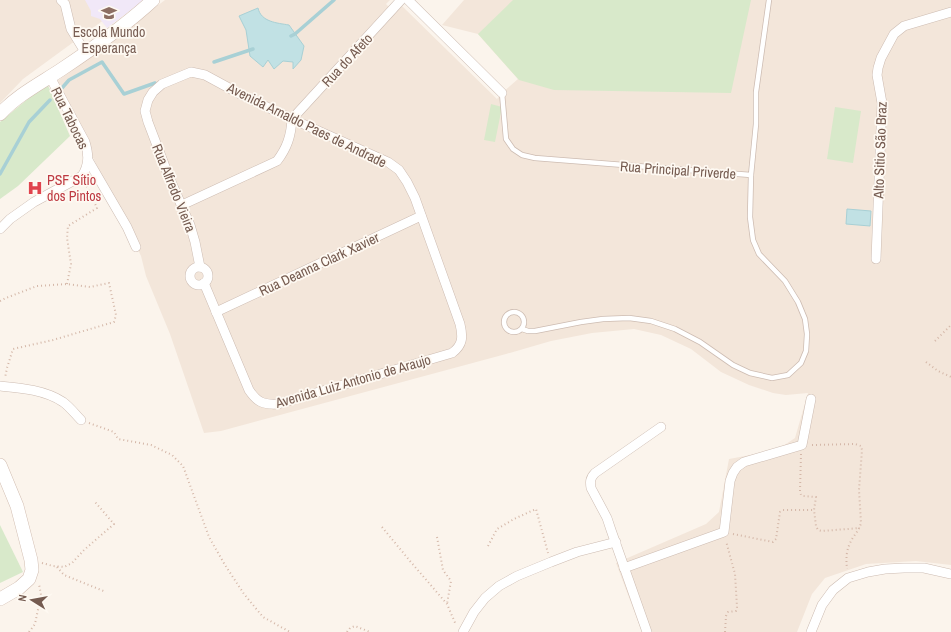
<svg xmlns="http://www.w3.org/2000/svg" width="951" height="632" font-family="'Archivo Narrow',sans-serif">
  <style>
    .residential { fill: #f3e6da }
    .education { fill: #f1e8f8 }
    .green { fill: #d8e9ca }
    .water { fill: #c1e1e4; stroke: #a8d0d5 }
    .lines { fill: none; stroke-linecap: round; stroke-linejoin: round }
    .stream { stroke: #a8d0d5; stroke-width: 3.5 }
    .lane-casing { stroke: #cdbcb2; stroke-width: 6 }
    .street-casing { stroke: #cdbcb2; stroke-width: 10 }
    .secondary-casing { stroke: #d2beb2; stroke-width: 14 }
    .path { stroke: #d4b7a8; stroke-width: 2; stroke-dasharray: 1 3; stroke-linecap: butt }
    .lane { stroke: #fff; stroke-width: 4.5 }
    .street { stroke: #fff; stroke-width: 9 }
    .secondary { stroke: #fff; stroke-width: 13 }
    .labels { text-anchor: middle; stroke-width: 3.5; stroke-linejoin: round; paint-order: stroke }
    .education-label { font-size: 14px; fill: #785e54; stroke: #fef9f2 }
    .street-label { font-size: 14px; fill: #755b50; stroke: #fef9f2 }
    .health-label { font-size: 14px; fill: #be3a42; stroke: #fef9f2; text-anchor: start }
  </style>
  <rect width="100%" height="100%" fill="#fbf4ec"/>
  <g class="residential">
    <polygon points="0,0 131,0 23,79 0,103"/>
    <polygon points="165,0 390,0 386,4 395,13 402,6 497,99 502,93 518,79 478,34 442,25 464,0 951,0 951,565 916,561 866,564 825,578 812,594 797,632 642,632 616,563 706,524 719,512 729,459 777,450 795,438 808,393 786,395 773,393 749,385 721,372 691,349 661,335 634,329 592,333 551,341 506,354 221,431 204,433 170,334 146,276 141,256 56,82"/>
  </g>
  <polygon class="education" points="85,0 144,0 107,28 100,19 91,16 91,11"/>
  <g class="green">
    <polygon points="513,0 751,0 731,93 554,90 519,80 478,34"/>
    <polygon points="47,83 70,136 18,186 0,199 0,122"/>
    <polygon points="491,104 502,107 495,142 484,140"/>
    <polygon points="835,107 861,111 853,163 827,159"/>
    <polygon points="0,525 23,572 0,583"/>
  </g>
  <g class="water">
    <path d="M258,8C261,22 277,23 289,25L304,46L301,60L293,69V62L283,61L274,69L268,60L263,67L250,56L246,30L239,16Z"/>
    <polygon points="847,209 871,211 870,226 846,224"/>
  </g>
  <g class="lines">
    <g class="stream">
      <polyline points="291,36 295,34 334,0"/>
      <polyline points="214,62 253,49"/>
      <polyline points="62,88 69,80 102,62 124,94 155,83"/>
      <polyline points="0,174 29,122 50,100"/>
    </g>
    <defs>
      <g id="lane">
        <polyline points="502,93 506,139 513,149 522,155 535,158 751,175 756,124 756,92 769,0"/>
        <circle cx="514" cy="322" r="10"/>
        <polyline points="522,329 528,331 535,331 581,322 603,319 629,318 651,321 675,329 700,342 733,365 750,373 772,378 788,375 801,363 806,351 807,334 805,319 798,302 785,281 759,254 753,240 750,217 751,175"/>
      </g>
      <g id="street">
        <polyline points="61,0 65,4 71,29 85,52"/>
        <polyline points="408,0 502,93"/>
        <polyline points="292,119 401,0"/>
        <polyline points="88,160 127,227 136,247"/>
        <path d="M182,205L277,161C287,148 291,136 292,119"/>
        <path d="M0,229L10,219L34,202L82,176C89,165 89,155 85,142L50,77"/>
        <polyline points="876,259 882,103 877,75 878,68 881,58 894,34 904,26 951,12"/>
        <circle cx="199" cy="276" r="9"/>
        <path d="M200,267L195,242L190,225L169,177L148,122L145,111L148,100L153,92L162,84L191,72L205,75L240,94L292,119L388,162L399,170L407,182L415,198L460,324C463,337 463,345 452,353L278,404C263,405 257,402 249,390L204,283"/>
        <polyline points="216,312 421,216"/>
        <path d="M0,386C21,388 45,390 63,402C70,407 75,414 81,420"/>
        <polyline points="624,568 724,532 730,481 733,473 737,467 744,462 802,445 811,399"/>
        <polyline points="463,632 474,612 485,598 499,586 517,576 551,562 577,552 616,542"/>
        <path d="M647,632L611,530L607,518L591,488C590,482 590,478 595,473L661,427"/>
        <polyline points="811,632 822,605 833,590 848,578 868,572 885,569 904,568 924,568 951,574"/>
      </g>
      <g id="secondary">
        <path d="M0,114C17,95 41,83 62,69C92,49 126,25 153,0"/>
        <polyline points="0,465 17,506 31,560 32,570 29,579 19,588 0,599"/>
      </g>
    </defs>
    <use href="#lane" class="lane-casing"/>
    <use href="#street" class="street-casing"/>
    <use href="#secondary" class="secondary-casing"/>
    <g class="path">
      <polyline points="67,284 71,264 67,238 68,226 97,208 86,185"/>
      <polyline points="0,301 6,298 37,286 67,284 90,287 109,283 116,315 114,322 53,340 13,349 7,368 5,378"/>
      <polyline points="935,341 951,325"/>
      <polyline points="926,362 938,371 951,377"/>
      <polyline points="89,423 114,432 118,439 151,445 172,455 183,466 209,537 225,565 244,594 263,617 290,632"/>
      <path d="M812,445L855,444L861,446L862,450L859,490L861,523C859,531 853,536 850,543C846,552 846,559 847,569"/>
      <polyline points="801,454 800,491 801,495 803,496 816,497 814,510 816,526 818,530 822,531 860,528"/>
      <polyline points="382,527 410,561 447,604 456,625"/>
      <polyline points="733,534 773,542 776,539 780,512 783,510 814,510"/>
      <polyline points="437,537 443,570 451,581 447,604"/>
      <polyline points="488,546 497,529 514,519 536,509 548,553"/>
      <polyline points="42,563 53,566 64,567 72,563 84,550 114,524 95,502"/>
      <polyline points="57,567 64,575 106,592"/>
      <polyline points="29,632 35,624 41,595 39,584"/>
      <polyline points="347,632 350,628 355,626 370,632"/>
      <polyline points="725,632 726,616 728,612 736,611 737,607 735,574 726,541"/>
    </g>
    <use href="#lane" class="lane"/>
    <use href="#street" class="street"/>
    <use href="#secondary" class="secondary"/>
  </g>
  <defs>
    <symbol id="school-bare" viewBox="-9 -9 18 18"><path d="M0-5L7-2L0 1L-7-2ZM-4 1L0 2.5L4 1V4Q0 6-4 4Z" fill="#8d6e63" stroke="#fef9f2" stroke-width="2.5" paint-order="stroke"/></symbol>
    <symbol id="hospital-bare" viewBox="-9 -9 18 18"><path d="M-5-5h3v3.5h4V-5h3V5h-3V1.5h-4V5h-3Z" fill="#e0444e" stroke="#fef9f2" stroke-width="2.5" paint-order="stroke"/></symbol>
  </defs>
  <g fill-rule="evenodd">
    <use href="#school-bare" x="98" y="2" width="22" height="22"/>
    <use href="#hospital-bare" x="24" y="177" width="22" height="22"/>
  </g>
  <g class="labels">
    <g class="education-label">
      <text x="109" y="37">Escola Mundo<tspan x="109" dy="16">Esperança</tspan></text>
    </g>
    <g class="street-label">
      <text transform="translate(347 60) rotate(-47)" y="5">Rua do Afeto</text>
      <text transform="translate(70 118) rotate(64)" y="5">Rua Tabocas</text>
      <text transform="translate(307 125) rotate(26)" y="5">Avenida Arnaldo Paes de Andrade</text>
      <text transform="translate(880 150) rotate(-88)" y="5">Alto Sitio São Braz</text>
      <text transform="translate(678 170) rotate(4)" y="5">Rua Principal Priverde</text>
      <text transform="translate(174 188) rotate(68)" y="5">Rua Alfredo Vieira</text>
      <text transform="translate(319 264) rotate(-25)" y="5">Rua Deanna Clark Xavier</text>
      <text transform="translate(353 381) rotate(-16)" y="5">Avenida Luiz Antonio de Araujo</text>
    </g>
    <g class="health-label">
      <text x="47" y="185">PSF Sítio<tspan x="47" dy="16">dos Pintos</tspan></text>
    </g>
  </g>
  <g transform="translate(32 600) rotate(281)" stroke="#fef9f2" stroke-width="3" paint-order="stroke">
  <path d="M0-3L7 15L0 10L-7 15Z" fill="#755b50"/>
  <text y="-6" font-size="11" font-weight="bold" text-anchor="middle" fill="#755b50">N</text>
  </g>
</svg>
